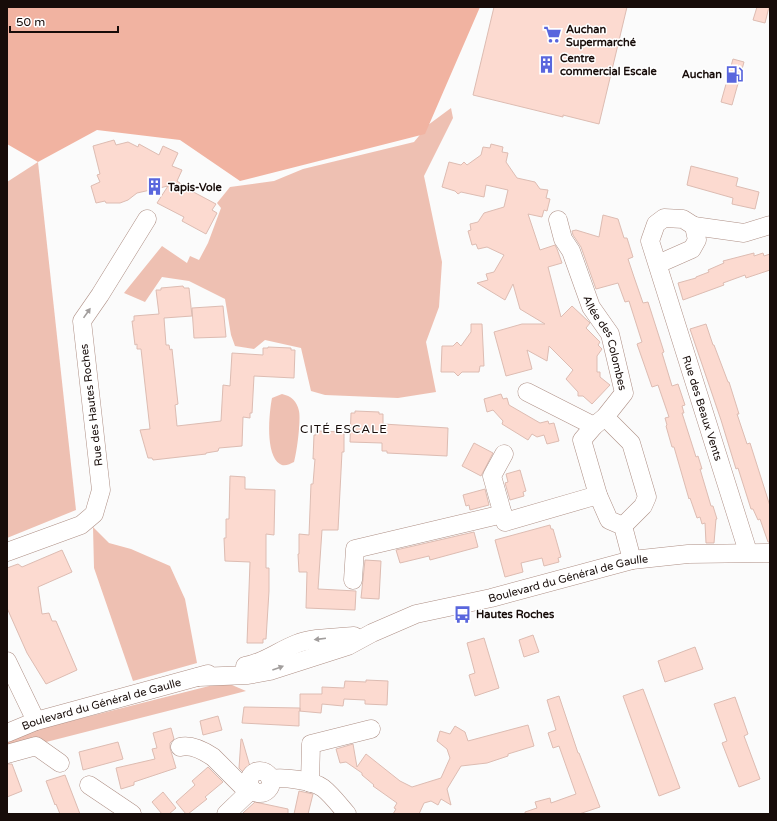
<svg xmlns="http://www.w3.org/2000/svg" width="777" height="821" font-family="'Varela Round',sans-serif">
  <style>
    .green { fill: #eec0b2 }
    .forest { fill: #f1b3a1 }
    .building { fill: #fcdad0; stroke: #ddbcb2 }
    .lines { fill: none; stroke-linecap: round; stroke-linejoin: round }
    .minor-casing { stroke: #ae8f85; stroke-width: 19 }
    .minor { stroke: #fff; stroke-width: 18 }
    .oneway { fill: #a29e9d }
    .labels { text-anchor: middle; stroke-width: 3; stroke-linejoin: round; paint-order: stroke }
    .poi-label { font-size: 11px; font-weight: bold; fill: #170c09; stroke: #fff; text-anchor: start }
    .street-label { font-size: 11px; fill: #170c09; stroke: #fff }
    .neighbourhood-label { font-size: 12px; letter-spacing: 1px; fill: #170c09; stroke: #fff }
  </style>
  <rect width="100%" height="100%" fill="#fbfbfb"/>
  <g class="green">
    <polygon points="451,108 453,118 424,176 442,262 439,307 426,342 436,392 398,398 325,395 311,391 301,348 265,340 254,349 235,346 231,335 225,299 189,281 162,277 145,302 124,293 162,246 187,263 190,256 199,260 208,243 221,208 217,203 230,187 274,181 303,169 414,142 428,125"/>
    <polygon points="38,162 76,510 7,538 7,182"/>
    <path d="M282,394C291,396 297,401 299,411C301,420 297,452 294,462C290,464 284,467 280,464C265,455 269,413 272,398Z"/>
    <polygon points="93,527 109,543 131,549 170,566 185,599 197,663 133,681 94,568"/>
    <polygon points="225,682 246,691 7,752 7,738 51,726"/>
  </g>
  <polygon class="forest" points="7,7 480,7 425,134 240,181 180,140 97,130 38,162 7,144"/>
  <g class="building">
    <polygon points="494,7 627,7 599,124 563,115 563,117 473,95"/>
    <polygon points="757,7 769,7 765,23 753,20"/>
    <polygon points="733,59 744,62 732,105 721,102"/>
    <polygon points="114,140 116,145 128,142 138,147 139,144 159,155 163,146 178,153 172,166 182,170 177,181 184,186 184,187 216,204 212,210 217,213 206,234 182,221 184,217 157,203 168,186 137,193 128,200 120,203 106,203 105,201 96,203 91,186 100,182 97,175 100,174 93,146"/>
    <polygon points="491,144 503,147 502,152 508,153 506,162 517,178 535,182 540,189 548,190 546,198 550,199 547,211 544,210 542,217 528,214 540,250 555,245 557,249 562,263 548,267 561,317 572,306 589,322 590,323 586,328 600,342 598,345 602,349 597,356 597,372 600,372 600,377 610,385 592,404 583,396 578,396 578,392 566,379 573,370 549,346 547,361 527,350 532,369 506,376 494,332 522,324 545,324 520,309 513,284 505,300 477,283 488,280 486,274 494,272 504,255 487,247 478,249 476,244 472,245 468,231 471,230 470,224 478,222 484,213 504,207 508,190 486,185 484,197 461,192 458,194 455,191 442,187 449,162 461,165 464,162 467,165 481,155 483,147 490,148"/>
    <polygon points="691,166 738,178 736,186 759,192 755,209 732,204 733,198 687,185"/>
    <polygon points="603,215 618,219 624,238 627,238 633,257 628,259 634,277 643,303 648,302 664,352 662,353 672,386 678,384 685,405 682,406 684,413 682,413 696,457 698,456 702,469 700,469 711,506 713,506 717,519 716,519 714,543 706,543 705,523 702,524 700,517 697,518 690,498 689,499 674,447 672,447 666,426 667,425 665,418 669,417 658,385 652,387 637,344 642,342 629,301 625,302 618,283 596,289 581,247 573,235 572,231 576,230 599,237"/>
    <polygon points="754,253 754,256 763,253 764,256 770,254 770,270 746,278 745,275 723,283 724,285 683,300 678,283 696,278 696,277 709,272 708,270 724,263 723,261"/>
    <polygon points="183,286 184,288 189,288 192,316 164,318 166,345 169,345 170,350 172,349 178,404 175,405 177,426 221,421 223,385 230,386 232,353 263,355 263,348 268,348 268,347 291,348 291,350 295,350 294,378 254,376 252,413 250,413 250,418 243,417 242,446 219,448 218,451 206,453 206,454 153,460 152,458 148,458 140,430 150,429 141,349 137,349 137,344 135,345 132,321 134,321 134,316 159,314 156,290 161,290 161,288"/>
    <polygon points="223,306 226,337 194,338 192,308"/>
    <polygon points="471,324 482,324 484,366 480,366 479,372 462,372 458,376 454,372 441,372 442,346 453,346 457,342 461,346 471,332"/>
    <polygon points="706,324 713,345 714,345 728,382 729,382 739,414 737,414 747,444 750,443 770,506 770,542 768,542 760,519 758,520 753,509 751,509 738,468 736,469 721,420 690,329"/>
    <polygon points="501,394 503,399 507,398 509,405 540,423 548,421 549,424 554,423 559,441 547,444 544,435 537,437 532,434 528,440 502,424 503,421 493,410 487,412 484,399"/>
    <polygon points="355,411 379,412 379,414 383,414 383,424 448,428 447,456 387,453 387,451 382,451 382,443 350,442 351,413 355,413"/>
    <polygon points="316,431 344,432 344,452 342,452 338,530 322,530 318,589 356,591 355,610 306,608 307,572 299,572 298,554 299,554 299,534 309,535 311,484 313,484 315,459 313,459 314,435 316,435"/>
    <polygon points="474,443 493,453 481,476 462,466"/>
    <polygon points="520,470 526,491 523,492 524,496 510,500 505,483 508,482 506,474"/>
    <polygon points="230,476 245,477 245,489 275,490 274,535 266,534 266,568 269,568 269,591 266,639 263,639 263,643 247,643 250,562 225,561 224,538 226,538 226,519 229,519"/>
    <polygon points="485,489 489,505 470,510 469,505 466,506 463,495"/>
    <polygon points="550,525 551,529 553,529 561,557 558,558 559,562 544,566 542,558 521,563 523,572 505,577 495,540"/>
    <polygon points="474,532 478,547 430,560 429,556 400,563 396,550"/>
    <polygon points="62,550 72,572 38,587 42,614 49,613 52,621 56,621 77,670 46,684 27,653 7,608 7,568 18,564 22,567"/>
    <polygon points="365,560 381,561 379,599 361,598"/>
    <polygon points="533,635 539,652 524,657 519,640"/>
    <polygon points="484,638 499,688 475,696 469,675 475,673 467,643"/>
    <polygon points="695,647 703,669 665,682 658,661"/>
    <polygon points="366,680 388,681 387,705 365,704 365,700 344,699 343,706 322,704 321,713 299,711 299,726 242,723 244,707 300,708 300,711 300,694 322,694 322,687 344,688 345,681 366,682"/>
    <polygon points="643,689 680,788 659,796 623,696"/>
    <polygon points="559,696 578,753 579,753 600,807 579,814 525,814 525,812 537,808 535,802 550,798 551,803 576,794 559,746 553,748 548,733 556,730 547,700"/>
    <polygon points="735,697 748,734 744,736 760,779 739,787 722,743 727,741 714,704"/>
    <polygon points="218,716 222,730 203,735 200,721"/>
    <polygon points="528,725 534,746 508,754 508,756 487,763 461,766 447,789 451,805 441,799 438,805 431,801 424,803 419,814 393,814 396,809 394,808 397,803 373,786 374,785 362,775 362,773 346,762 340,763 336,749 353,744 357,767 366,754 400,781 412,787 441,778 450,758 447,749 437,741 440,731 450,734 455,726 465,732 468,741"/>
    <polygon points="171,728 174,739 170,743 170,748 176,768 134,782 134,785 121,789 116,768 155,759 152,749 157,748 153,733"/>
    <polygon points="241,739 242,739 251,770 246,775 239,768"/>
    <polygon points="118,742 123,759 83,770 79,752"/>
    <polygon points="7,764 12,764 22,791 7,797"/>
    <polygon points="208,767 223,782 205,797 207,799 188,814 186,814 176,802 195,785 192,781"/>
    <polygon points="65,775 80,814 60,814 56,804 55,805 46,781"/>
    <polygon points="299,791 313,794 308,814 294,814"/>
    <polygon points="163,792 176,808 169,814 162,814 152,802"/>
    <polygon points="255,802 288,809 288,814 243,814 243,813"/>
  </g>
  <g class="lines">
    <defs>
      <g id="minor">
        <path id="s1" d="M558,220L563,239L571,251L591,307L610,334L624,393L605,417L594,426L582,440L598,495L609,520L623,526L632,560"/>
        <polyline points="694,226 744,233 770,225"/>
        <path id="s2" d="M658,264L692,249L697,240L694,226L683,219L664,218L656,224L650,241L748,552"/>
        <polyline points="527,392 594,426"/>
        <polyline points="605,417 631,443 647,497 643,506 623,526"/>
        <polyline points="504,454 492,476 505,522 598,495"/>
        <polyline points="7,552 81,525 94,514 101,490 82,321 100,295 147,219"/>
        <polyline points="353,580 355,549 503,514"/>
        <polyline points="7,661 36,721"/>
        <path d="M245,666C264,663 278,651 296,644C314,637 335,638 354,636"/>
        <path id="s3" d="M198,677L248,675L270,671L348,646L372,633L416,614L491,598L632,560L688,554L770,553"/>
        <path id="s4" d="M7,733L36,721L208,674"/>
        <path d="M180,747C191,744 204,751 213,757L249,793"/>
        <polyline points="7,754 36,746 60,763"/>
        <circle cx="260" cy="782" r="11"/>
        <path d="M270,779C284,777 312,780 323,788C332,795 340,806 347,814"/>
        <polyline points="310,783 311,744 371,729"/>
        <polyline points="89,785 132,814"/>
        <polyline points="226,814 252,789"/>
      </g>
    </defs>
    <use href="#minor" class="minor-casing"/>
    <use href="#minor" class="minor"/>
  </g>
  <defs><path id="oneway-solid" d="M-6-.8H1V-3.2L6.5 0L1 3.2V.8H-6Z"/></defs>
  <g class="oneway">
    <use href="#oneway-solid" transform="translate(87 313) rotate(-55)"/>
    <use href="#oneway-solid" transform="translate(320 639) rotate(173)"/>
    <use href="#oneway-solid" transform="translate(278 668) rotate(-20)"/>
  </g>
  <defs>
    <symbol id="supermarket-bare" viewBox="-9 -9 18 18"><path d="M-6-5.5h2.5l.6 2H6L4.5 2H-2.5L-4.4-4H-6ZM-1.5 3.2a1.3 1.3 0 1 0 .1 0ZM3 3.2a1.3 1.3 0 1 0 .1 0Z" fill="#5966dd" stroke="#fff" stroke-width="2.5" paint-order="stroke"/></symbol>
    <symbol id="building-bare" viewBox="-9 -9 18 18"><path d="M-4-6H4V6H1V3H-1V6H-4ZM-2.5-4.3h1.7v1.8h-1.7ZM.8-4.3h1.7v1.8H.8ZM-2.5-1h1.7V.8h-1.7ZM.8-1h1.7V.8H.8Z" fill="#5966dd" stroke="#fff" stroke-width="2.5" paint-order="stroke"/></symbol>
    <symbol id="fuel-bare" viewBox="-9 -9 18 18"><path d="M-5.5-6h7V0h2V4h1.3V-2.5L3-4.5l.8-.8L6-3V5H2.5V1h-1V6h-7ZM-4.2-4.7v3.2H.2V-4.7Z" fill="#5966dd" stroke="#fff" stroke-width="2.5" paint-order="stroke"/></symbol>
    <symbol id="bus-bare" viewBox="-9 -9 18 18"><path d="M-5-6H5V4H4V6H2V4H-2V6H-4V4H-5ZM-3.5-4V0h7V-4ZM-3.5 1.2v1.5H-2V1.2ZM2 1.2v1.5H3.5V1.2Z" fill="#5966dd" stroke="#fff" stroke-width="2.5" paint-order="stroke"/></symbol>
  </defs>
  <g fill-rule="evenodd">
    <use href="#supermarket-bare" x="540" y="22" width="25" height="25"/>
    <use href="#building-bare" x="534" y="52" width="25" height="25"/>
    <use href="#fuel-bare" x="722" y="62" width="25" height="25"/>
    <use href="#building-bare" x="142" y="174" width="25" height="25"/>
    <use href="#bus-bare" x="450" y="602" width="25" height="25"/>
  </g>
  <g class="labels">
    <g class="poi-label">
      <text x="566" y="33">Auchan<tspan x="566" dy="13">Supermarché</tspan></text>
      <text x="560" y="62">Centre<tspan x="560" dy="13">commercial Escale</tspan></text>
      <text x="722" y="78" text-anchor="end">Auchan</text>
      <text x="168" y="191">Tapis-Vole</text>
      <text x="476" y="618">Hautes Roches</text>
    </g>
    <g class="street-label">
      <text dy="4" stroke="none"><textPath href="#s1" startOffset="133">Allée des Colombes</textPath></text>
      <text transform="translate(91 405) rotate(-97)" y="4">Rue des Hautes Roches</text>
      <text dy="4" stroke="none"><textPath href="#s2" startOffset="297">Rue des Beaux Vents</textPath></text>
      <text dy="4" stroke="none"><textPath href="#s3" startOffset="386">Boulevard du Général de Gaulle</textPath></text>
      <text dy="4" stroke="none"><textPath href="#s4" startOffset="99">Boulevard du Général de Gaulle</textPath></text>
    </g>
    <g class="neighbourhood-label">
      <text x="344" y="433">CITÉ ESCALE</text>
    </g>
  </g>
  <rect width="777" height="821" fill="none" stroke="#170c09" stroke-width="16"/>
  <path d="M10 26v6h108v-6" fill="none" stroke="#170c09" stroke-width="2"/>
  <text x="16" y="26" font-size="12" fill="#170c09" stroke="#ffffff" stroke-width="3" paint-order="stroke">50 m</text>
</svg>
